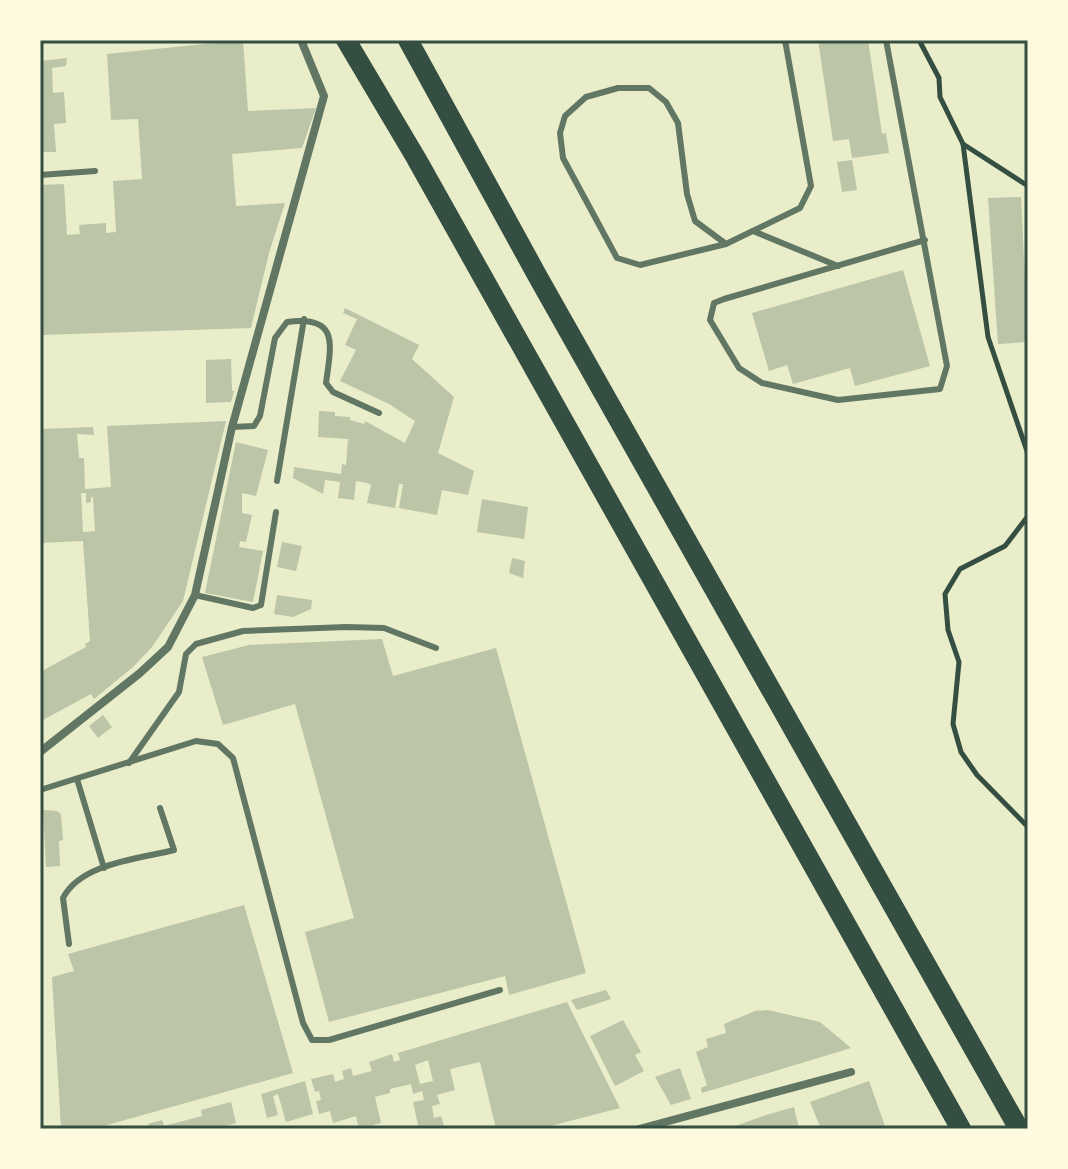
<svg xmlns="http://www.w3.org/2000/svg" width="1068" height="1169" font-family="'Asap Condensed',sans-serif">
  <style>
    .building { fill: #bcc5a7; fill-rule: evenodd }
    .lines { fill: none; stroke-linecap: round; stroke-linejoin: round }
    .path { stroke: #344e41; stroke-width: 5 }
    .service { stroke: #617663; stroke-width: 6 }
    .minor { stroke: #617663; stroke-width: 8 }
    .motorway { stroke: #344e41; stroke-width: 20 }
    .neatline { fill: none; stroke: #344e41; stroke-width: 3 }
  </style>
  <rect width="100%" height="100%" fill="#e9edc9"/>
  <g class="building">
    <polygon points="243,40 248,111 316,108 302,148 232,154 236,206 285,203 269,253 251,328 40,335 40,185 64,184 67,235 80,234 79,225 106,223 106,233 116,232 113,181 142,179 138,119 111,120 107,54"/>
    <polygon points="818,40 868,40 882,134 886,133 889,153 852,158 849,139 833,141"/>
    <polygon points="67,58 66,66 52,68 53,93 64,92 66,123 54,124 56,152 40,152 40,61"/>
    <polygon points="852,160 857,190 842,192 837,162"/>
    <polygon points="1021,197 1028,342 998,344 988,198"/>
    <polygon points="903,270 930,366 855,386 850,368 793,384 787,365 769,371 752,313"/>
    <polygon points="345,308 419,345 412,359 454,397 438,453 474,471 468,495 442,490 437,515 399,508 403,484 399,484 395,508 367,503 371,485 367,483 356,481 354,500 338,498 340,482 325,480 323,494 293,478 294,467 341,474 342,464 346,465 348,439 318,437 319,411 335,412 335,416 350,417 350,420 364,424 365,421 405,443 415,421 389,404 340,381 356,350 345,345 357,319 343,313"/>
    <polygon points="231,359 232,391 234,391 231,402 206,403 206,360"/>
    <path d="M226,421L183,601L152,647L133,667L94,699L91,694L43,720L40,712V672L86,647L85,644L90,641L83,541L40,543V429L93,427L94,435L77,434L79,458H84L85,489L111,487L107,426ZM81,493H86V503L91,502V497H93L95,531L83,532Z"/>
    <polygon points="236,442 268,450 256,496 242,493 242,513 252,515 246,542 240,541 239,547 263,551 253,602 205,593"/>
    <polygon points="482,499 528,507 524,539 477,532"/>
    <polygon points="282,542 302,546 296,571 277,567"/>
    <polygon points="512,558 525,561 523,578 509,573"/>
    <polygon points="277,595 312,600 311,609 293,617 274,614"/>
    <polygon points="382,639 393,676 496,648 586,973 509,995 505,976 329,1022 305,932 354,918 295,704 223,725 202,657 249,645"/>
    <polygon points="103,715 112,727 98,738 89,726"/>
    <polygon points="43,810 57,811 61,814 63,840 59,841 60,866 46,867"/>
    <polygon points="244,905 293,1073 93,1129 61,1129 52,977 74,971 68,954"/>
    <polygon points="606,990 611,999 577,1010 571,1000"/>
    <path d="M567,1002L620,1108L539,1129H496L480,1062L450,1069L455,1090L437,1095L440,1104L432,1106L434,1118L441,1116L445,1129H419L413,1102L424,1100L422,1091L413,1094L411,1084L390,1089V1093L375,1097L381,1123L373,1125L374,1129H359L356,1116L333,1123L330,1111L319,1114L316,1101L321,1100L319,1091L315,1092L311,1079L333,1074L335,1082L344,1079L342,1071L351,1068L353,1076L372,1071L369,1062L392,1054L394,1062L400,1060L398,1053ZM428,1060L433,1081L420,1084L415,1065Z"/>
    <polygon points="768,1010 820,1022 851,1048 702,1093 701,1088 707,1085 696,1052 708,1047 706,1039 726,1033 724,1024 755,1011"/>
    <polygon points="623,1020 641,1052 635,1055 644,1071 615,1086 590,1036"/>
    <polygon points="680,1068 691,1099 671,1105 655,1077"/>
    <polygon points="305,1081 313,1114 286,1122 278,1094 273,1096 278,1115 267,1118 261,1094"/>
    <polygon points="869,1081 886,1129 821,1129 810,1102"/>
    <polygon points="231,1102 236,1123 215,1129 149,1129 148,1124 162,1120 164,1126 202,1116 201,1110"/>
    <polygon points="794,1107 799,1129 727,1129 766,1115"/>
  </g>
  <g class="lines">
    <g class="path">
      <polyline points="919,40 939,78 940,97 963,144 1028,186"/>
      <polyline points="963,144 988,337 1028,454"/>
      <polyline points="1028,516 1005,546 960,569 945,594 948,630 959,662 953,724 961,752 977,775 1028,827"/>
    </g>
    <g class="service">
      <polyline points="886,40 947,366 940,389 838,400 762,383 739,368 710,320 714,303 724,299 925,240"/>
      <polyline points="40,175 95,171"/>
      <polyline points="753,231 838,266"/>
      <polyline points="726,244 695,221 687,194 678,123 666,102 649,88 618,88 586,97 565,116 560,133 563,158 617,258 640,265 726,244 800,208 811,186 785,40"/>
      <path d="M232,427L254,426L260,416L275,338L287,322C340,315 331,345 326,383L333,392L379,413"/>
      <polyline points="277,481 304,319"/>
      <polyline points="195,595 253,608 261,605 276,512"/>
      <polyline points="129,763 179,692 186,654 196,644 243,631 346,627 384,628 436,648"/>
      <polyline points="77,779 104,868"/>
      <polyline points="40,790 196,741 218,744 233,758 303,1023 312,1040 329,1040 500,990"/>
      <path d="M69,944L63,898C81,863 139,859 174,850L160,808"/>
    </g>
    <g class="minor">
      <polyline points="40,752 140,673 168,647 195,595 232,427 324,96 301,40"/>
      <polyline points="639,1129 851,1072"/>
    </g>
    <g class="motorway">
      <polyline points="346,40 416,158 961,1129"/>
      <polyline points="408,40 538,277 1019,1129"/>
    </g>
  </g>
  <rect width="1068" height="1169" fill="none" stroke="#fefae0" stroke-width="84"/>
  <rect x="42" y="42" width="984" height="1085" class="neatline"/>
</svg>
